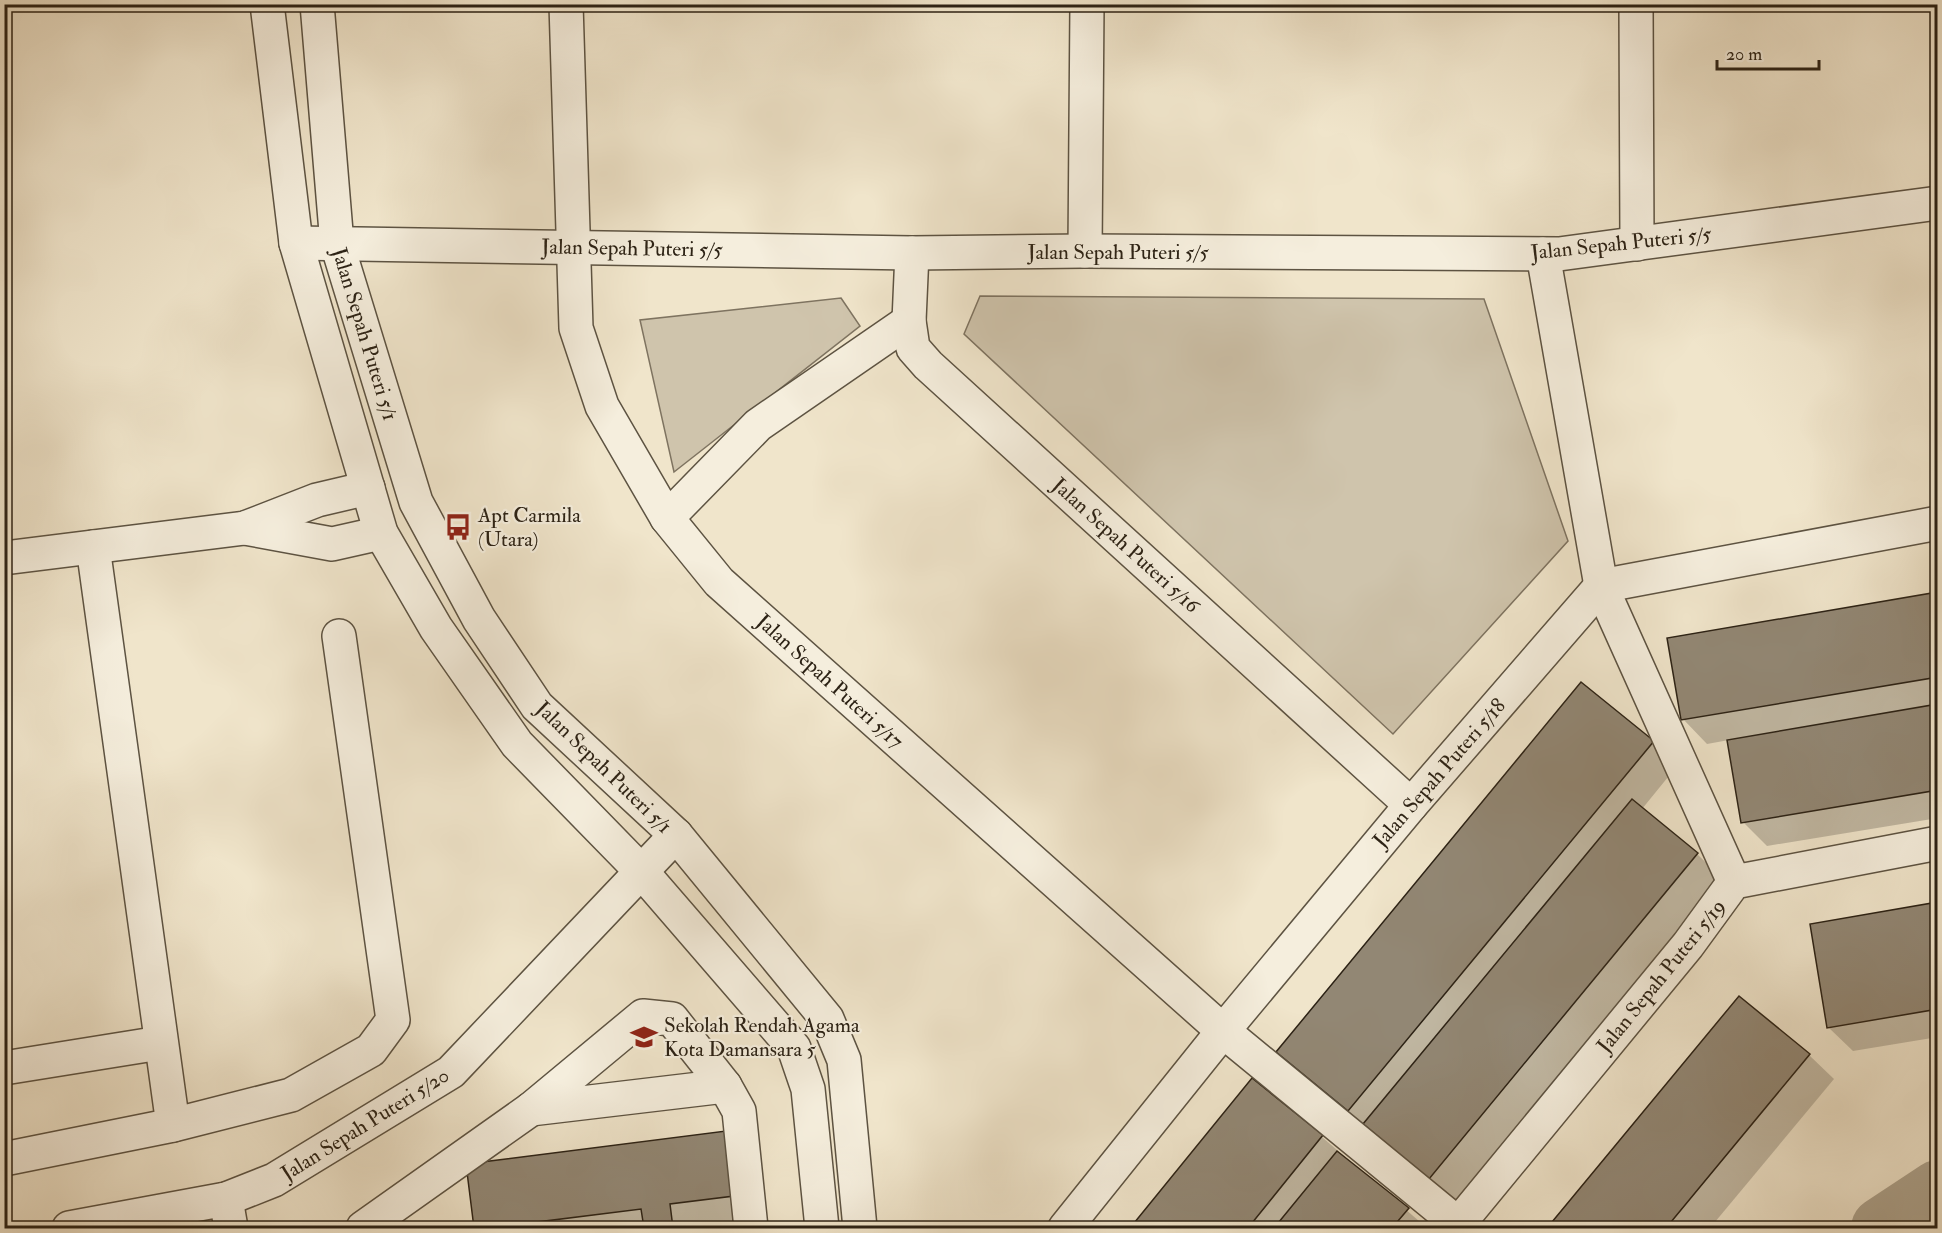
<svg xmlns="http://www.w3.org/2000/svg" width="1942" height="1233" font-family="'IM FELL Double Pica',serif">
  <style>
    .green { fill: #cfc4ac; stroke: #7e7360; stroke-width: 1.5 }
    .shadow { fill: #0003 }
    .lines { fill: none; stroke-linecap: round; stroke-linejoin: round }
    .river { stroke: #ada38d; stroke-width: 62 }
    .building { fill: #928774; stroke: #2c2215; stroke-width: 1.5 }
    .minor-casing { stroke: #5d5342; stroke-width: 36 }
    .minor { stroke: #f5eedd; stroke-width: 33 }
    .labels { text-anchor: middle; stroke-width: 4.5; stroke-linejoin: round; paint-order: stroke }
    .street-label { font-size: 21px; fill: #2c2215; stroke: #f5eedd }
    .poi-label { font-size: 21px; fill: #2c2215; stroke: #f5eedd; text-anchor: start }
  </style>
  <rect width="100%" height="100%" fill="#f0e5cb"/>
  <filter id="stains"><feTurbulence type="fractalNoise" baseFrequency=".00333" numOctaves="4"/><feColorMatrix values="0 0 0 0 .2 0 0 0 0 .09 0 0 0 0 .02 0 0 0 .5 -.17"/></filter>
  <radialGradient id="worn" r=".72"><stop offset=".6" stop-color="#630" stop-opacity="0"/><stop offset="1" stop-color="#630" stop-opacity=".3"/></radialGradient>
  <g class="green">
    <polygon points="980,296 1484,299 1568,541 1393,734 964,334"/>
    <polygon points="841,298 860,326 674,472 640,320"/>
  </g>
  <g class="shadow">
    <polygon points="1938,593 1938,818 1767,846 1743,822 1729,740 1707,744 1683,719"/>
    <polygon points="1653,742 1677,766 1642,809 1697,854 1722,878 1454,1202 1302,1076 1278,1052"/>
    <polygon points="1938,904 1938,1037 1853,1051 1828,1027"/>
    <polygon points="1739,998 1809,1055 1834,1079 1710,1228 1549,1228"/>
    <polygon points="1252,1081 1322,1137 1427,1228 1132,1228"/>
    <polygon points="725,1132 758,1220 694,1228 476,1228 468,1165"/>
  </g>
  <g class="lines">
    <polyline class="river" points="1882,1228 1938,1191"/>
  </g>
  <g class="building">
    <polygon points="1938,592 1938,677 1681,720 1667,638"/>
    <polygon points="1581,682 1654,741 1348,1111 1276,1052"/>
    <polygon points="1938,704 1938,790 1741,823 1727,740"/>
    <polygon points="1632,799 1698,853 1429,1179 1363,1124"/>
    <polygon points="1938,902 1938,1009 1827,1028 1810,924"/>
    <polygon points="1739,996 1810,1054 1666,1228 1547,1228"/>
    <polygon points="1252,1078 1323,1135 1248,1228 1130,1228"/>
    <polygon points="726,1131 734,1196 670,1204 673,1228 644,1228 641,1209 505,1226 505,1228 474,1228 466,1164"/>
    <polygon points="1337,1151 1409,1208 1392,1228 1274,1228"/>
  </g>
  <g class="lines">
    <defs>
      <g id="minor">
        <polyline points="267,4 296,243 381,533 436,628 517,744 641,871 794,1048 808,1089 822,1228"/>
        <polyline points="317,4 337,244 416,502 479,619 537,706 676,835 827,1019 844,1060 860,1228"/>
        <polyline points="566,4 576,328 602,406 667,518 719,582 1223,1031 1458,1224"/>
        <polyline points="1636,4 1637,244"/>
        <polyline points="296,243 912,253 1085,251 1559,254 1938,203"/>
        <polyline points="1085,251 1087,4"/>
        <polyline points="912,253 909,321 913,348 928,365 1411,805"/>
        <polyline points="1543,254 1601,586 1734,882"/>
        <polyline points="667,518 758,425 909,321"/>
        <polyline points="245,528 332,544 381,533"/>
        <polyline points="93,547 173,1125"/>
        <polyline points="4,558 245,528 317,500 368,488"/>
        <polyline points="4,1068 160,1043"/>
        <polyline points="531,1109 725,1086"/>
        <polyline points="4,1159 173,1125 291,1095 371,1050 393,1020 339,636"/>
        <polyline points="226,1199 231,1228"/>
        <polyline points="69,1228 226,1199 274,1180 451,1072 676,835"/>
        <polyline points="363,1228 531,1109 643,1016 672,1019 725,1086 739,1111 751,1228"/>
        <polyline points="1065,1228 1223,1031 1411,805 1601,586 1938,523"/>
        <polyline points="1455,1228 1688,945 1734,882 1938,843"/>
      </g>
    </defs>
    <use href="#minor" class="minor-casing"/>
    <use href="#minor" class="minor"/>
  </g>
  <defs>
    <symbol id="bus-bare" viewBox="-9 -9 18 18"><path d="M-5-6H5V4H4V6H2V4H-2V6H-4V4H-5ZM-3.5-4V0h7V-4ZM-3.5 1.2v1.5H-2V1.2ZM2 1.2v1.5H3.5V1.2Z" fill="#8f2418" stroke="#f5eedd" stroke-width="2.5" paint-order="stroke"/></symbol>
    <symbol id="school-bare" viewBox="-9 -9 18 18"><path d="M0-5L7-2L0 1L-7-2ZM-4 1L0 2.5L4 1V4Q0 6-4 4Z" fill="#8f2418" stroke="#f5eedd" stroke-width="2.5" paint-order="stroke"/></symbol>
  </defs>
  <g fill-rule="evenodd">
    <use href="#bus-bare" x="439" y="508" width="38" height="38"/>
    <use href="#school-bare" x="625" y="1018" width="38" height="38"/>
  </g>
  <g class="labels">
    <g class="street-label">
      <text transform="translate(1621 243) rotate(-6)" y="7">Jalan Sepah Puteri 5/5</text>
      <text transform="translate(632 248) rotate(1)" y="7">Jalan Sepah Puteri 5/5</text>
      <text x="1118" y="259">Jalan Sepah Puteri 5/5</text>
      <text transform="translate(365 334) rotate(73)" y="7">Jalan Sepah Puteri 5/1</text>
      <text transform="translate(1126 545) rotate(42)" y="7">Jalan Sepah Puteri 5/16</text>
      <text transform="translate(830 681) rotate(42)" y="7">Jalan Sepah Puteri 5/17</text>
      <text transform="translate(604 767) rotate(44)" y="7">Jalan Sepah Puteri 5/1</text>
      <text transform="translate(1439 773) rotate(-49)" y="7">Jalan Sepah Puteri 5/18</text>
      <text transform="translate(1661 976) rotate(-51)" y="7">Jalan Sepah Puteri 5/19</text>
      <text transform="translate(365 1124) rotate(-32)" y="7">Jalan Sepah Puteri 5/20</text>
    </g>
    <g class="poi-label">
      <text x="478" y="522">Apt Carmila<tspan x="478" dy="24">(Utara)</tspan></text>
      <text x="664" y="1032">Sekolah Rendah Agama<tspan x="664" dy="24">Kota Damansara 5</tspan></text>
    </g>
  </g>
  <rect width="1942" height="1233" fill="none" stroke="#f0e5cb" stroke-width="24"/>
  <rect x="6" y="6" width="1930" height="1221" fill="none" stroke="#2c2215" stroke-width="3"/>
  <rect x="12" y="12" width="1918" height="1209" fill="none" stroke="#2c2215" stroke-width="1.5"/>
  <path d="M1717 60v9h102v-9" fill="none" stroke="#2c2215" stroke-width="3"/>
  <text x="1726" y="60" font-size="18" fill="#2c2215" stroke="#f5eedd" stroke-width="4.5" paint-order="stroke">20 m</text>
  <rect width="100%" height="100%" filter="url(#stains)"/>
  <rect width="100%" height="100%" fill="url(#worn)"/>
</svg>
